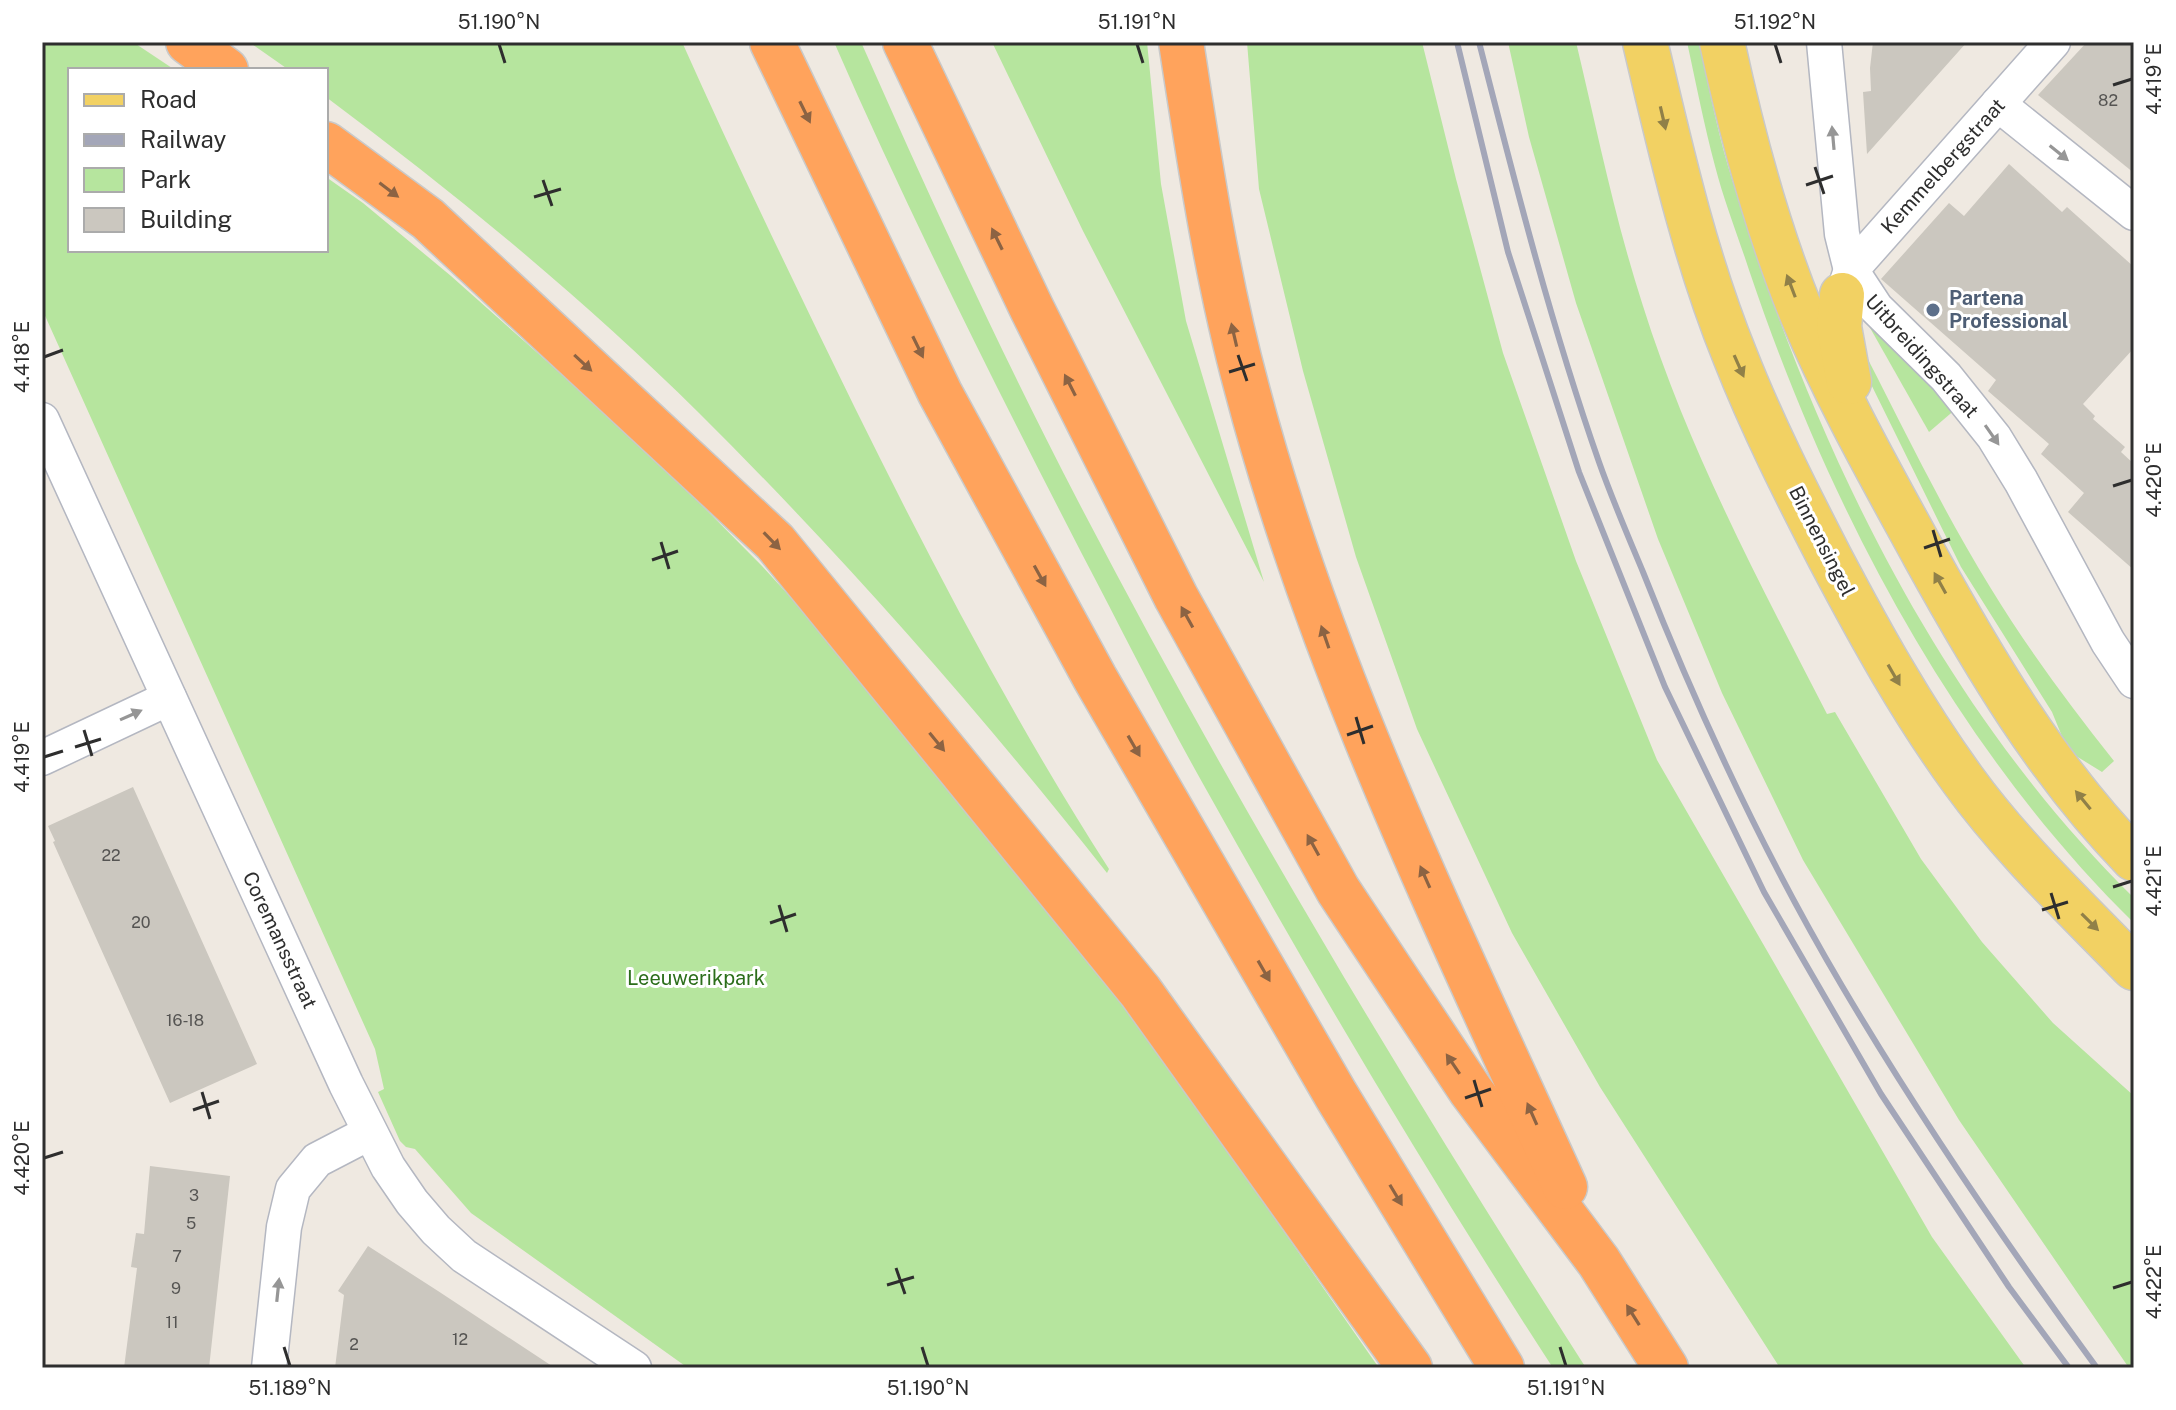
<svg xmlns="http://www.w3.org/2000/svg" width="2176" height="1410" font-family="'Public Sans',sans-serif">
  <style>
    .green { fill: #b6e59e }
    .building { fill: #cbc7bf }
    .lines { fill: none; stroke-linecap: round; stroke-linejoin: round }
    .minor-casing { stroke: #b4b7c1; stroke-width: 37 }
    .primary-casing { stroke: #c9c9c9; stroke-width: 47 }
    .motorway-casing { stroke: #c9c9c9; stroke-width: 47 }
    .minor { stroke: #fff; stroke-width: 34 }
    .primary { stroke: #f2d163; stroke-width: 44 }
    .motorway { stroke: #ffa35c; stroke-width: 44 }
    .rail { stroke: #a3a6b8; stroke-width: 6 }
    .oneway { fill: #8c6343 }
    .oneway2 { fill: #908048 }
    .oneway3 { fill: #969696 }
    .ticks { fill: none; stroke: #2e2e2e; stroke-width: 3 }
    .service-dot { fill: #5c6f8a; stroke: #fff; stroke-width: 3 }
    .labels { text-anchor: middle; stroke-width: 6; stroke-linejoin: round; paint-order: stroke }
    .number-label { font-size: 16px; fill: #555452 }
    .street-label { font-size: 20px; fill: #2e2e2e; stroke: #fff }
    .service-label { font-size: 20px; font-weight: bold; fill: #4e5e75; stroke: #fff; text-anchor: start }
    .park-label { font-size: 20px; fill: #2c6e1b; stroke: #fff }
    .neatline { fill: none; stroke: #2e2e2e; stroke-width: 3 }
    .ticks-label { font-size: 20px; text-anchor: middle; fill: #2e2e2e }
  </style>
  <rect width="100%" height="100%" fill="#efe9e1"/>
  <g class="green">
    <polygon points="42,42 133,42 175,70 70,70 70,250 326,250 326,177 363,203 451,276 650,453 762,566 896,713 1115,989 1379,1368 688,1368 471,1213 415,1149 406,1147 400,1141 378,1092 384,1089 375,1049 42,309"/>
    <path d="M249,42H682C737,165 796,287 855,408C933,566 1014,721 1109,869L1107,873C980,712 844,557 699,413C583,298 456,194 326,97V70H289Z"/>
    <path d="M834,42H861C929,196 1001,353 1079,503C1233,799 1406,1087 1586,1368H1553C1429,1177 1313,981 1202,782C1160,707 1122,630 1082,554C995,385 910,216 834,42Z"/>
    <polygon points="992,42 1147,42 1161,184 1186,321 1264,582 1083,231"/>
    <polygon points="1247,42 1422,42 1456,179 1503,353 1576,561 1657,760 1932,1237 2026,1368 1780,1368 1600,1087 1512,933 1417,729 1356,557 1303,371 1259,189"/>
    <path d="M1508,42H1576C1597,130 1615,220 1643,306C1688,449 1759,582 1827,714L1835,712L1921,859L1982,942L2053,1023L2134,1096V1368H2129L1959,1120L1803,860L1722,693L1658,539L1576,303L1529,137Z"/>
    <path d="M1687,42H1699C1708,83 1716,125 1728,166C1808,433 1933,700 2134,898V923C1953,745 1829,508 1749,270C1738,236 1724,201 1715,166C1704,125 1696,83 1687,42Z"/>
    <polygon points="1869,326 1891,339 1957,408 1929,432"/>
    <path d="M1855,334C1899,419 1940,506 1990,587C2027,648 2070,705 2114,761L2102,772L2068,751L2052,712L1961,567L1866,374Z"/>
  </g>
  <g class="building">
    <polygon points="1873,42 1967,42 1867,154 1863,92 1871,91 1870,68"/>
    <polygon points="2087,42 2134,42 2134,173 2038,95"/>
    <polygon points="2009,164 2062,212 2067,207 2134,267 2134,348 2083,404 2095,416 2093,419 2125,447 2121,452 2134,464 2134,570 2068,512 2084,493 2041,454 2049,444 1988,391 1996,380 1881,279 1949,203 1964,216"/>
    <polygon points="133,787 257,1064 170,1103 53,842 55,841 48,826"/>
    <polygon points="150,1166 230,1176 209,1368 124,1368 137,1268 131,1267 136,1233 144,1234"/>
    <polygon points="368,1246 438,1291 555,1368 335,1368 344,1295 338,1291"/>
  </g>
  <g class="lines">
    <defs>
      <g id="minor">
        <polyline points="1824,42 1842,234 1851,270 1876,308 1946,377 1994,437 2021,481 2108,642 2134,681"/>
        <polyline points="1998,104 2134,213"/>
        <polyline points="1845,288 1851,270 2053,42"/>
        <polyline points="42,420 346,1084 388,1167 412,1202 436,1230 464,1256 634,1368"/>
        <polyline points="42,758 169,698"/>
        <polyline points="269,1368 284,1227 293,1189 317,1160 369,1133"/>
      </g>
      <g id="primary">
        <path d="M1645,42C1670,147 1694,255 1735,356C1762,425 1796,492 1830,558C1870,634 1912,710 1963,780C2013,849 2075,907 2134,968"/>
        <path d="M1722,42C1742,135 1766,226 1802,314C1837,398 1882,477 1925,556C1984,663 2048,771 2134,859"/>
        <polyline points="1842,295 1839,327 1849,382"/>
      </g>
      <g id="motorway">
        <polyline points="188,42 226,70"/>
        <polyline points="772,42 940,393 1095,678 1336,1095 1502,1368"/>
        <polyline points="905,42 1032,309 1176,597 1338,890 1471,1091 1599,1262 1666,1368"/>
        <path d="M1181,42C1199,158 1216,275 1247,389C1320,667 1447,926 1565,1187"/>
        <polyline points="326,144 428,219 775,542 1140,991 1410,1368"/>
      </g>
    </defs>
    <use href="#minor" class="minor-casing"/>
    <use href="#primary" class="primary-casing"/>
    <use href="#motorway" class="motorway-casing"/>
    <use href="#minor" class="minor"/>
    <use href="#primary" class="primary"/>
    <use href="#motorway" class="motorway"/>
    <g class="rail">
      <polyline points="1457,42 1508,252 1579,472 1665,687 1764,892 1881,1094 2009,1287 2069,1368"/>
      <path d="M1479,42C1515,183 1551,325 1599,462C1612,499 1628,536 1643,572C1699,714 1764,854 1842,986C1920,1118 2006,1244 2097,1368"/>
    </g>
  </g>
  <defs><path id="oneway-solid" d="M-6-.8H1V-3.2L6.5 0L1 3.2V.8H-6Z" transform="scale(2)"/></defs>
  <g class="oneway">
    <use href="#oneway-solid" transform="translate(805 112) rotate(64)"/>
    <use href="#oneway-solid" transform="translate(389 190) rotate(37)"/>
    <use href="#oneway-solid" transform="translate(997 239) rotate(-116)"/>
    <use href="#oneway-solid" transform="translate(1234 335) rotate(-103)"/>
    <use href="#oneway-solid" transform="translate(918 347) rotate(64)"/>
    <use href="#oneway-solid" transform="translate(583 363) rotate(43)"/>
    <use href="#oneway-solid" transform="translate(1070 385) rotate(-117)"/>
    <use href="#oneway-solid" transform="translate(772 541) rotate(46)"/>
    <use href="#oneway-solid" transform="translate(1040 576) rotate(61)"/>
    <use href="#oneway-solid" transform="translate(1187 617) rotate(-119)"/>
    <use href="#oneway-solid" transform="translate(1325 637) rotate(-109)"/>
    <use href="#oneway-solid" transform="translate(937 742) rotate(51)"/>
    <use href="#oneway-solid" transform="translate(1134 746) rotate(60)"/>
    <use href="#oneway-solid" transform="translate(1313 845) rotate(-119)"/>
    <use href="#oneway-solid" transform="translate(1425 877) rotate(-114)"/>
    <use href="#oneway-solid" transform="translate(1264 971) rotate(60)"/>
    <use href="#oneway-solid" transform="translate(1453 1064) rotate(-124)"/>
    <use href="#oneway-solid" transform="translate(1532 1114) rotate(-114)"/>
    <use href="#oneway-solid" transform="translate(1396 1195) rotate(59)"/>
    <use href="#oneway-solid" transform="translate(1633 1315) rotate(-122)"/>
  </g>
  <g class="oneway2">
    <use href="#oneway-solid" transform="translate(1663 118) rotate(77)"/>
    <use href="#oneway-solid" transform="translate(1791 286) rotate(-111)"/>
    <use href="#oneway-solid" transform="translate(1739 366) rotate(66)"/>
    <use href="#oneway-solid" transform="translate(1940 583) rotate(-119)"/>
    <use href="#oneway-solid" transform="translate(1894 675) rotate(60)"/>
    <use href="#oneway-solid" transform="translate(2083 800) rotate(-129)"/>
    <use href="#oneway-solid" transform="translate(2090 922) rotate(45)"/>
  </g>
  <g class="oneway3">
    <use href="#oneway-solid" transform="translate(1833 138) rotate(-95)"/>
    <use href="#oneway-solid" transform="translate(2059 153) rotate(39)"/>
    <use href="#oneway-solid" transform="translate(1992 435) rotate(55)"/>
    <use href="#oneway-solid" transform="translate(131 715) rotate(-24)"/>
    <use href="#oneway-solid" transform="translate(278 1290) rotate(-84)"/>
  </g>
  <path class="ticks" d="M499,44L505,63M1137,44L1143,63M1775,44L1781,63M2113,85L2132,79M1815,167L1824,194M543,180L552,206M1806,185L1833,176M534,197L561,189M1238,355L1247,381M44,357L63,350M1229,372L1255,364M2113,486L2132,480M1933,530L1941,557M661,542L669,569M1924,548L1950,539M652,560L678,551M1356,717L1364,744M84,730L92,756M1347,735L1373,726M75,747L101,739M44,757L63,751M2113,887L2132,881M2051,893L2059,919M779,905L787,932M2042,910L2068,902M770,923L796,914M1474,1080L1482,1107M202,1092L210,1119M1465,1098L1491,1089M193,1110L219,1101M44,1158L63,1152M896,1268L905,1294M887,1285L914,1277M2113,1288L2132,1282M284,1347L290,1366M922,1347L928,1366M1560,1347L1566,1366"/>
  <circle class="service-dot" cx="1933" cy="310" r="8"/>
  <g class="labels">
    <g class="number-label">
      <text x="2108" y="106">82</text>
      <text x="111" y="861">22</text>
      <text x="141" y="928">20</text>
      <text x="185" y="1026">16-18</text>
      <text x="194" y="1201">3</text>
      <text x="191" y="1229">5</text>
      <text x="177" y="1262">7</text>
      <text x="176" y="1294">9</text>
      <text x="172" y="1328">11</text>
      <text x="460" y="1345">12</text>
      <text x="354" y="1350">2</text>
    </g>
    <g class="street-label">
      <text transform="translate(1943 166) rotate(-48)" y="7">Kemmelbergstraat</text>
      <text transform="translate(1922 356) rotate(48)" y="7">Uitbreidingstraat</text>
      <text transform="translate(1822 541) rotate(63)" y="7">Binnensingel</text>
      <text transform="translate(280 940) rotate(65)" y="7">Coremansstraat</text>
    </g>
    <g class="service-label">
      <text x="1949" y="305">Partena<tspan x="1949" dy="23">Professional</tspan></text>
    </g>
    <g class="park-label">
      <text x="696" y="985">Leeuwerikpark</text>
    </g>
  </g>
  <rect width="2176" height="1410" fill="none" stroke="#ffffff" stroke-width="88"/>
  <rect x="68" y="68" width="260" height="184" fill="#ffffff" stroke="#ababab" stroke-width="2"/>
  <rect x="84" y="94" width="40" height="12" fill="#f2d163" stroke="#ababab" stroke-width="2"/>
  <text x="140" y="108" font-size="24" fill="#2e2e2e">Road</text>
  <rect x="84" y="134" width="40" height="12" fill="#a3a6b8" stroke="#ababab" stroke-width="2"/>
  <text x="140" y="148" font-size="24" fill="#2e2e2e">Railway</text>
  <rect x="84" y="168" width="40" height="24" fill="#b6e59e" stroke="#ababab" stroke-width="2"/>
  <text x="140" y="188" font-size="24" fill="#2e2e2e">Park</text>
  <rect x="84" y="208" width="40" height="24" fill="#cbc7bf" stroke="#ababab" stroke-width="2"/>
  <text x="140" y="228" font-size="24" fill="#2e2e2e">Building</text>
  <rect x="44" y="44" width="2088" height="1322" class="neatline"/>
  <g class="ticks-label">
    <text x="499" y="29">51.190°N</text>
    <text x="1137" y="29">51.191°N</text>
    <text x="1775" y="29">51.192°N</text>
    <text transform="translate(2154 79) rotate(-90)" y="7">4.419°E</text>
    <text transform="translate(22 357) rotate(-90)" y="7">4.418°E</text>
    <text transform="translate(2154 480) rotate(-90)" y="7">4.420°E</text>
    <text transform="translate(22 757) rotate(-90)" y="7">4.419°E</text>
    <text transform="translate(2154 881) rotate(-90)" y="7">4.421°E</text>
    <text transform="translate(22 1158) rotate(-90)" y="7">4.420°E</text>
    <text transform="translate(2154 1282) rotate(-90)" y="7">4.422°E</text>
    <text x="290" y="1395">51.189°N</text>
    <text x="928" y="1395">51.190°N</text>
    <text x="1566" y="1395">51.191°N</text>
  </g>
</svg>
